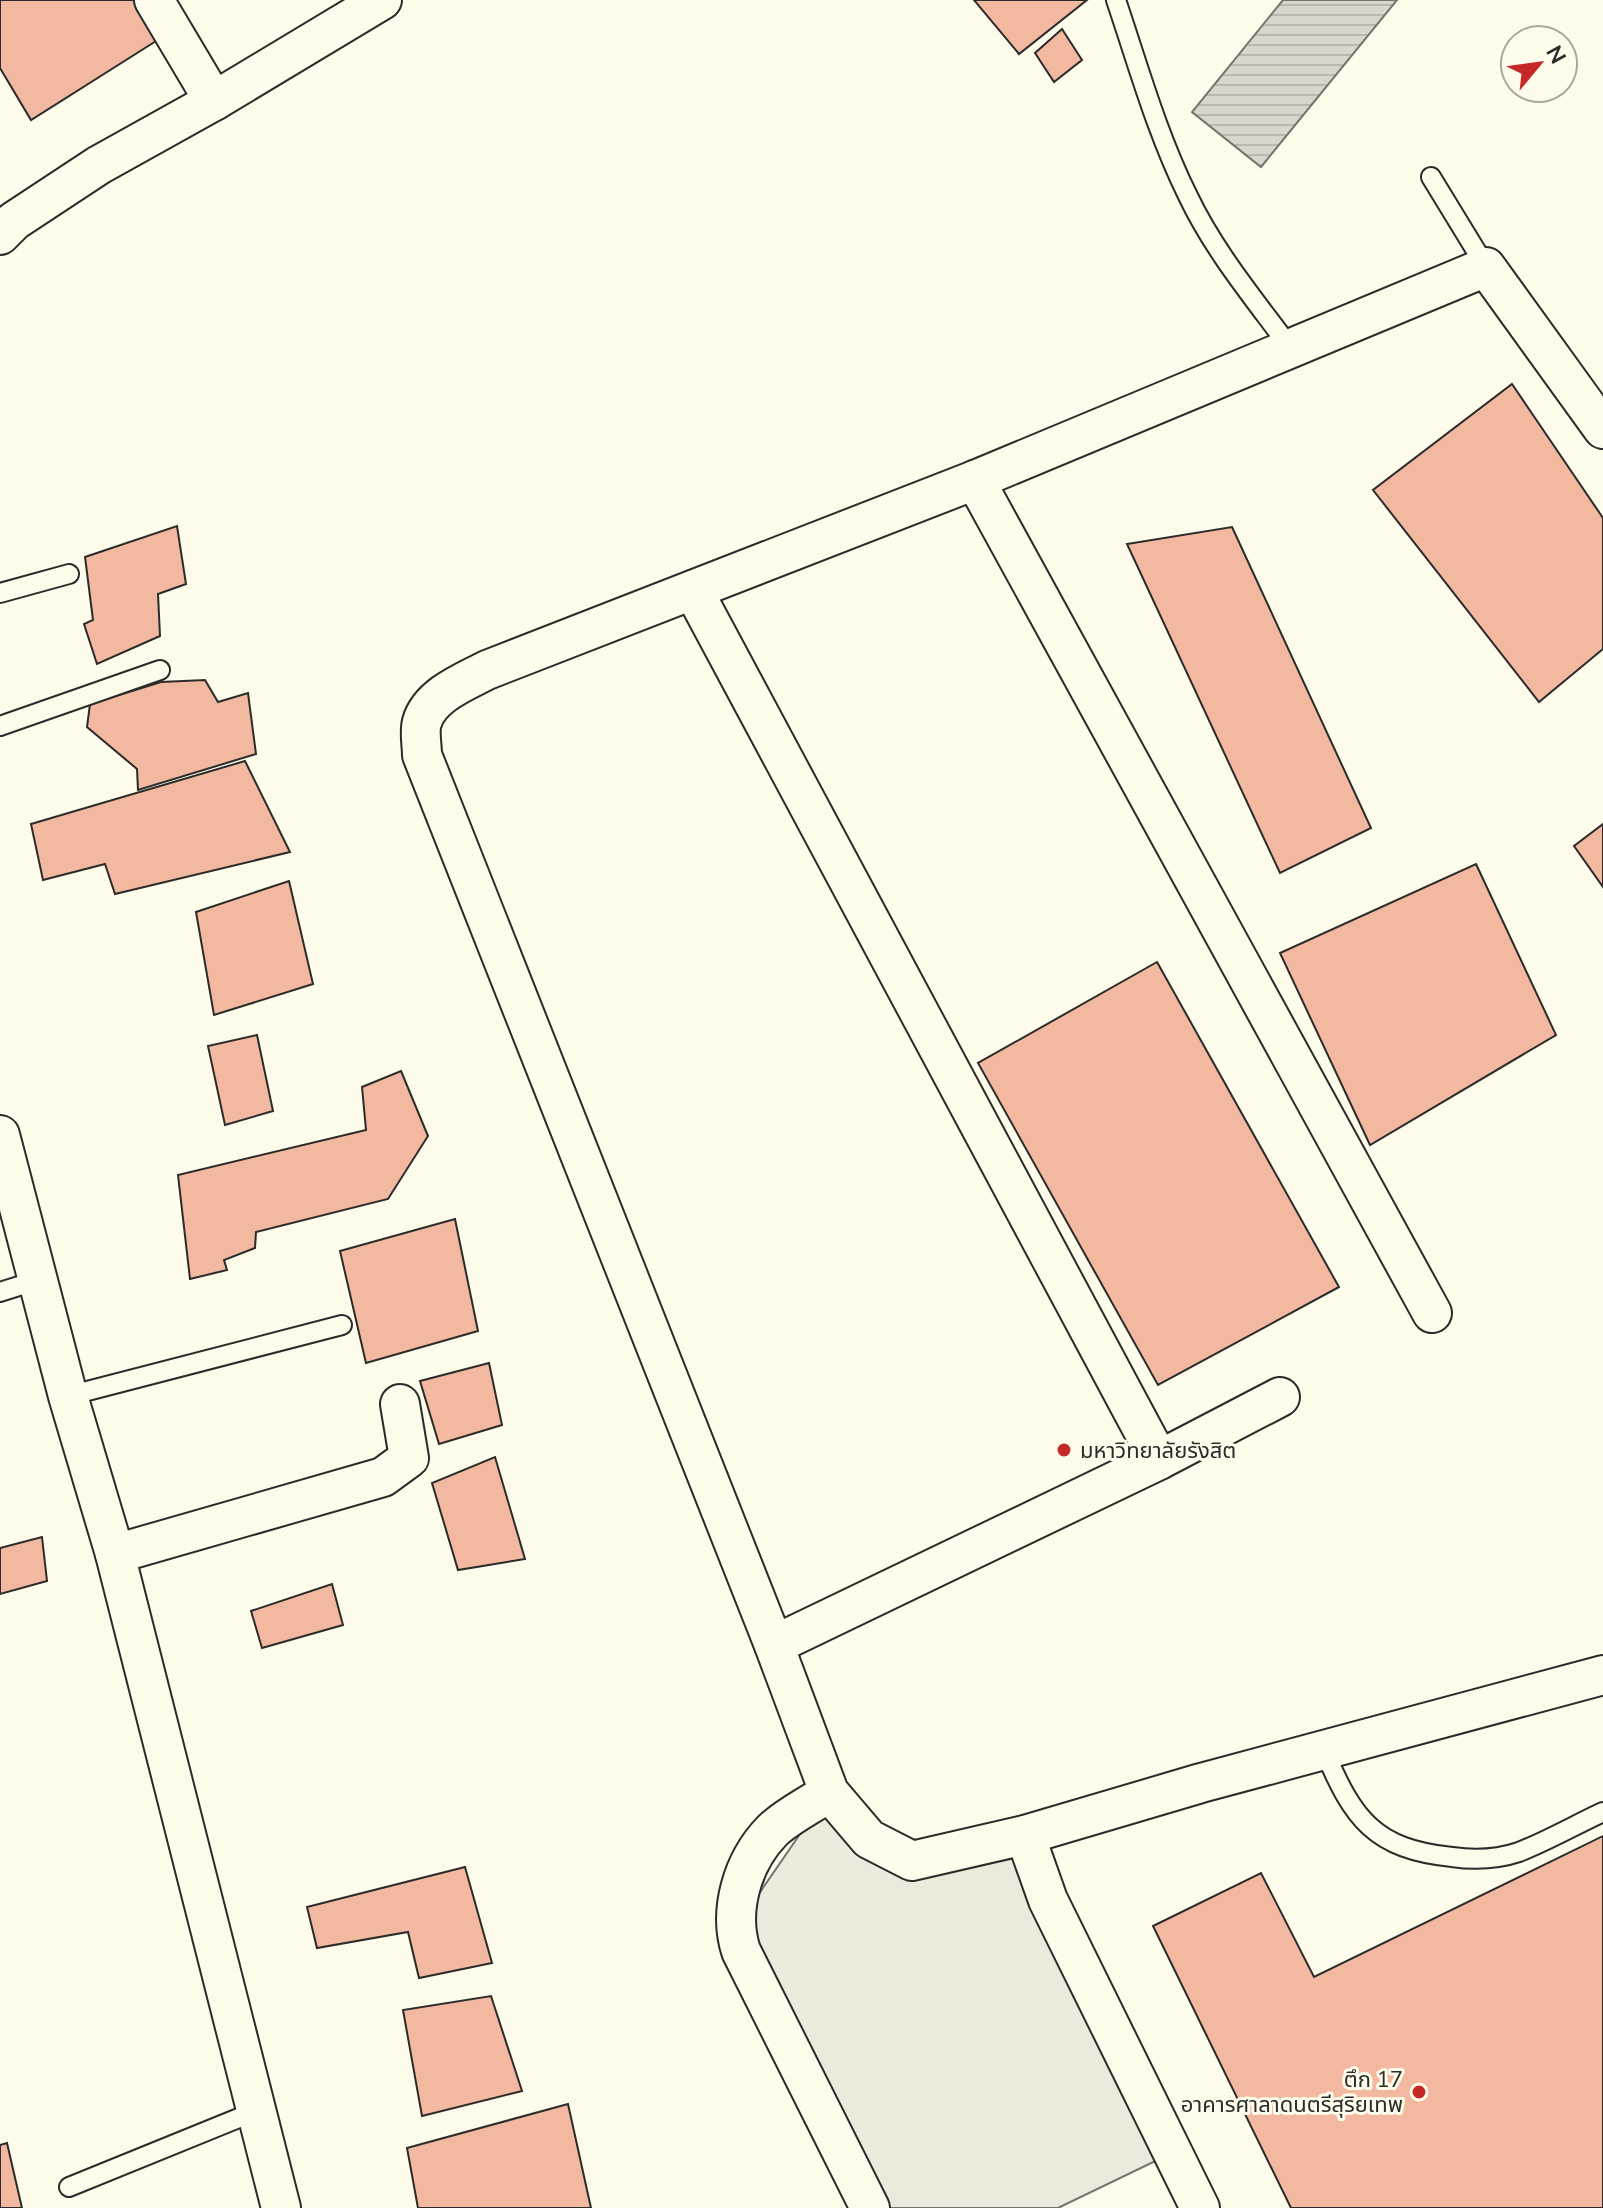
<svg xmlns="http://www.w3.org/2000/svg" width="1603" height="2208" font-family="'Nunito Sans','Noto Sans Thai',sans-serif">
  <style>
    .parking { fill: #eceadb; stroke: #74746e; stroke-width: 2 }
    .water { fill: url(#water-rules); stroke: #74746e; stroke-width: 2 }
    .building { fill: #f2b8a0; stroke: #2b2b2b; stroke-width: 2 }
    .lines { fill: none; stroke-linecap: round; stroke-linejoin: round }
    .service-casing { stroke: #2b2b2b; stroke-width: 22 }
    .minor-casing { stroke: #2b2b2b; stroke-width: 42 }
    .service { stroke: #fdfbea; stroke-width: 18 }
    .minor { stroke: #fdfbea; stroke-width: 38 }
    .poi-dot { fill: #c62828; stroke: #fdfbea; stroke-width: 3 }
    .labels { text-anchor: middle; stroke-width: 6; stroke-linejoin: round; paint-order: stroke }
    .poi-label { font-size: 22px; fill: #2b2b2b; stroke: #fdfbea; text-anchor: start }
  </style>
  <defs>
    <pattern id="water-rules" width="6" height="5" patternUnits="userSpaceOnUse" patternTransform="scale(2)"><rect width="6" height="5" fill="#d8d7c9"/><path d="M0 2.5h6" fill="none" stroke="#bab9ad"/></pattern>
  </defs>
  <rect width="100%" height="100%" fill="#fdfbea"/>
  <polygon class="parking" points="829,1792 912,1861 1018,1839 1172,2153 1058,2208 871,2208 734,1930"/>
  <polygon class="water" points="1283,0 1397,0 1261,167 1192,112"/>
  <g class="building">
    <polygon points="0,0 144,0 164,36 31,120 0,68"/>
    <polygon points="974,0 1087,0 1019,54"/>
    <polygon points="1062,29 1082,60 1054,82 1035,53"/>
    <polygon points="1512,384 1603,518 1603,649 1539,702 1373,490"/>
    <polygon points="177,526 186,584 158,594 160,636 97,664 84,624 93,620 85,557"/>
    <polygon points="1232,527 1371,828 1280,873 1127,544"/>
    <polygon points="205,680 218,702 248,693 256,754 138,790 137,769 87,727 90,704 161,682"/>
    <polygon points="245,761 290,852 115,894 105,864 43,880 31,824"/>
    <polygon points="1603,824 1603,887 1574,846"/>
    <polygon points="1476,864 1556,1035 1370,1145 1280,953"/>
    <polygon points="289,881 313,984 214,1015 196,912"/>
    <polygon points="1157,962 1339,1287 1158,1385 978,1063"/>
    <polygon points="257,1035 273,1111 225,1125 208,1046"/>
    <polygon points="401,1071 428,1136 388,1199 256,1232 255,1248 224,1260 227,1270 190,1279 178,1175 366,1130 362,1087"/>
    <polygon points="455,1219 478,1331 366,1363 340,1251"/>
    <polygon points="489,1363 502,1425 439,1444 420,1381"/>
    <polygon points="495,1457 525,1559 458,1570 432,1483"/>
    <polygon points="42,1537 47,1581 0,1594 0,1548"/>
    <polygon points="332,1584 343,1625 262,1648 251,1611"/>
    <polygon points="1603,1836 1603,2208 1291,2208 1153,1926 1261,1873 1314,1977"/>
    <polygon points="465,1867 492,1963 419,1978 408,1932 317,1948 307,1907"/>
    <polygon points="491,1996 522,2091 422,2116 403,2010"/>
    <polygon points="568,2104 591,2208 418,2208 407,2148"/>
    <polygon points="7,2143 22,2208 0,2208 0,2145"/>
  </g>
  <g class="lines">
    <defs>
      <g id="service">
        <path d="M1116,0C1138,65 1157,134 1188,196C1214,251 1255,300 1291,349"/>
        <polyline points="1431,177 1486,267"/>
        <polyline points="0,593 69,574"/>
        <polyline points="0,726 160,670"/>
        <polyline points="0,1292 38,1280"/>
        <polyline points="68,1396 342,1325"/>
        <path d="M1324,1750C1353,1819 1374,1849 1452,1857C1473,1860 1498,1859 1519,1852C1547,1841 1575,1825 1603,1812"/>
        <polyline points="69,2187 256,2111"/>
      </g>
      <g id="minor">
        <polyline points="154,0 214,101"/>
        <polyline points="0,235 14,221 99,165 214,101 382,0"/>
        <path d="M1603,429L1486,267L975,480L487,670C464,682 430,695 422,722C419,731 422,745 422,755L774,1645L829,1792L869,1839L912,1861L1025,1835L1201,1783L1603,1675"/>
        <polyline points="975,480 1432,1313"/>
        <polyline points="693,590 1159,1460"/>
        <polyline points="0,1135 68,1396 115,1554 281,2208"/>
        <polyline points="115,1554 383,1477 409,1458 400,1404"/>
        <polyline points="774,1645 1159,1460 1280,1397"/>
        <path d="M829,1792C811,1805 787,1816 772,1831C742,1862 728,1911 741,1951L870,2208"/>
        <polyline points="1025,1835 1048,1900 1200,2208"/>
      </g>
    </defs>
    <use href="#service" class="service-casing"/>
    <use href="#minor" class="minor-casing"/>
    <use href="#service" class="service"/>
    <use href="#minor" class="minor"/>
  </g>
  <g class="poi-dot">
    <circle cx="1064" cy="1450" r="8"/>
    <circle cx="1419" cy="2092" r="8"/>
  </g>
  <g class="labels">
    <g class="poi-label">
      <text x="1080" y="1458">มหาวิทยาลัยรังสิต</text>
      <text x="1403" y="2087" text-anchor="end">ตึก 17<tspan x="1403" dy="25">อาคารศาลาดนตรีสุริยเทพ</tspan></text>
    </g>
  </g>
  <g transform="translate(1539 64) rotate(61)"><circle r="38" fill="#fdfbea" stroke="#a9a89e" stroke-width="2"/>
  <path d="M0-6L14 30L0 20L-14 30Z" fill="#c62828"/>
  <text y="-12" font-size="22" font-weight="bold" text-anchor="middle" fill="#2b2b2b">N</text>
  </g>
</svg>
